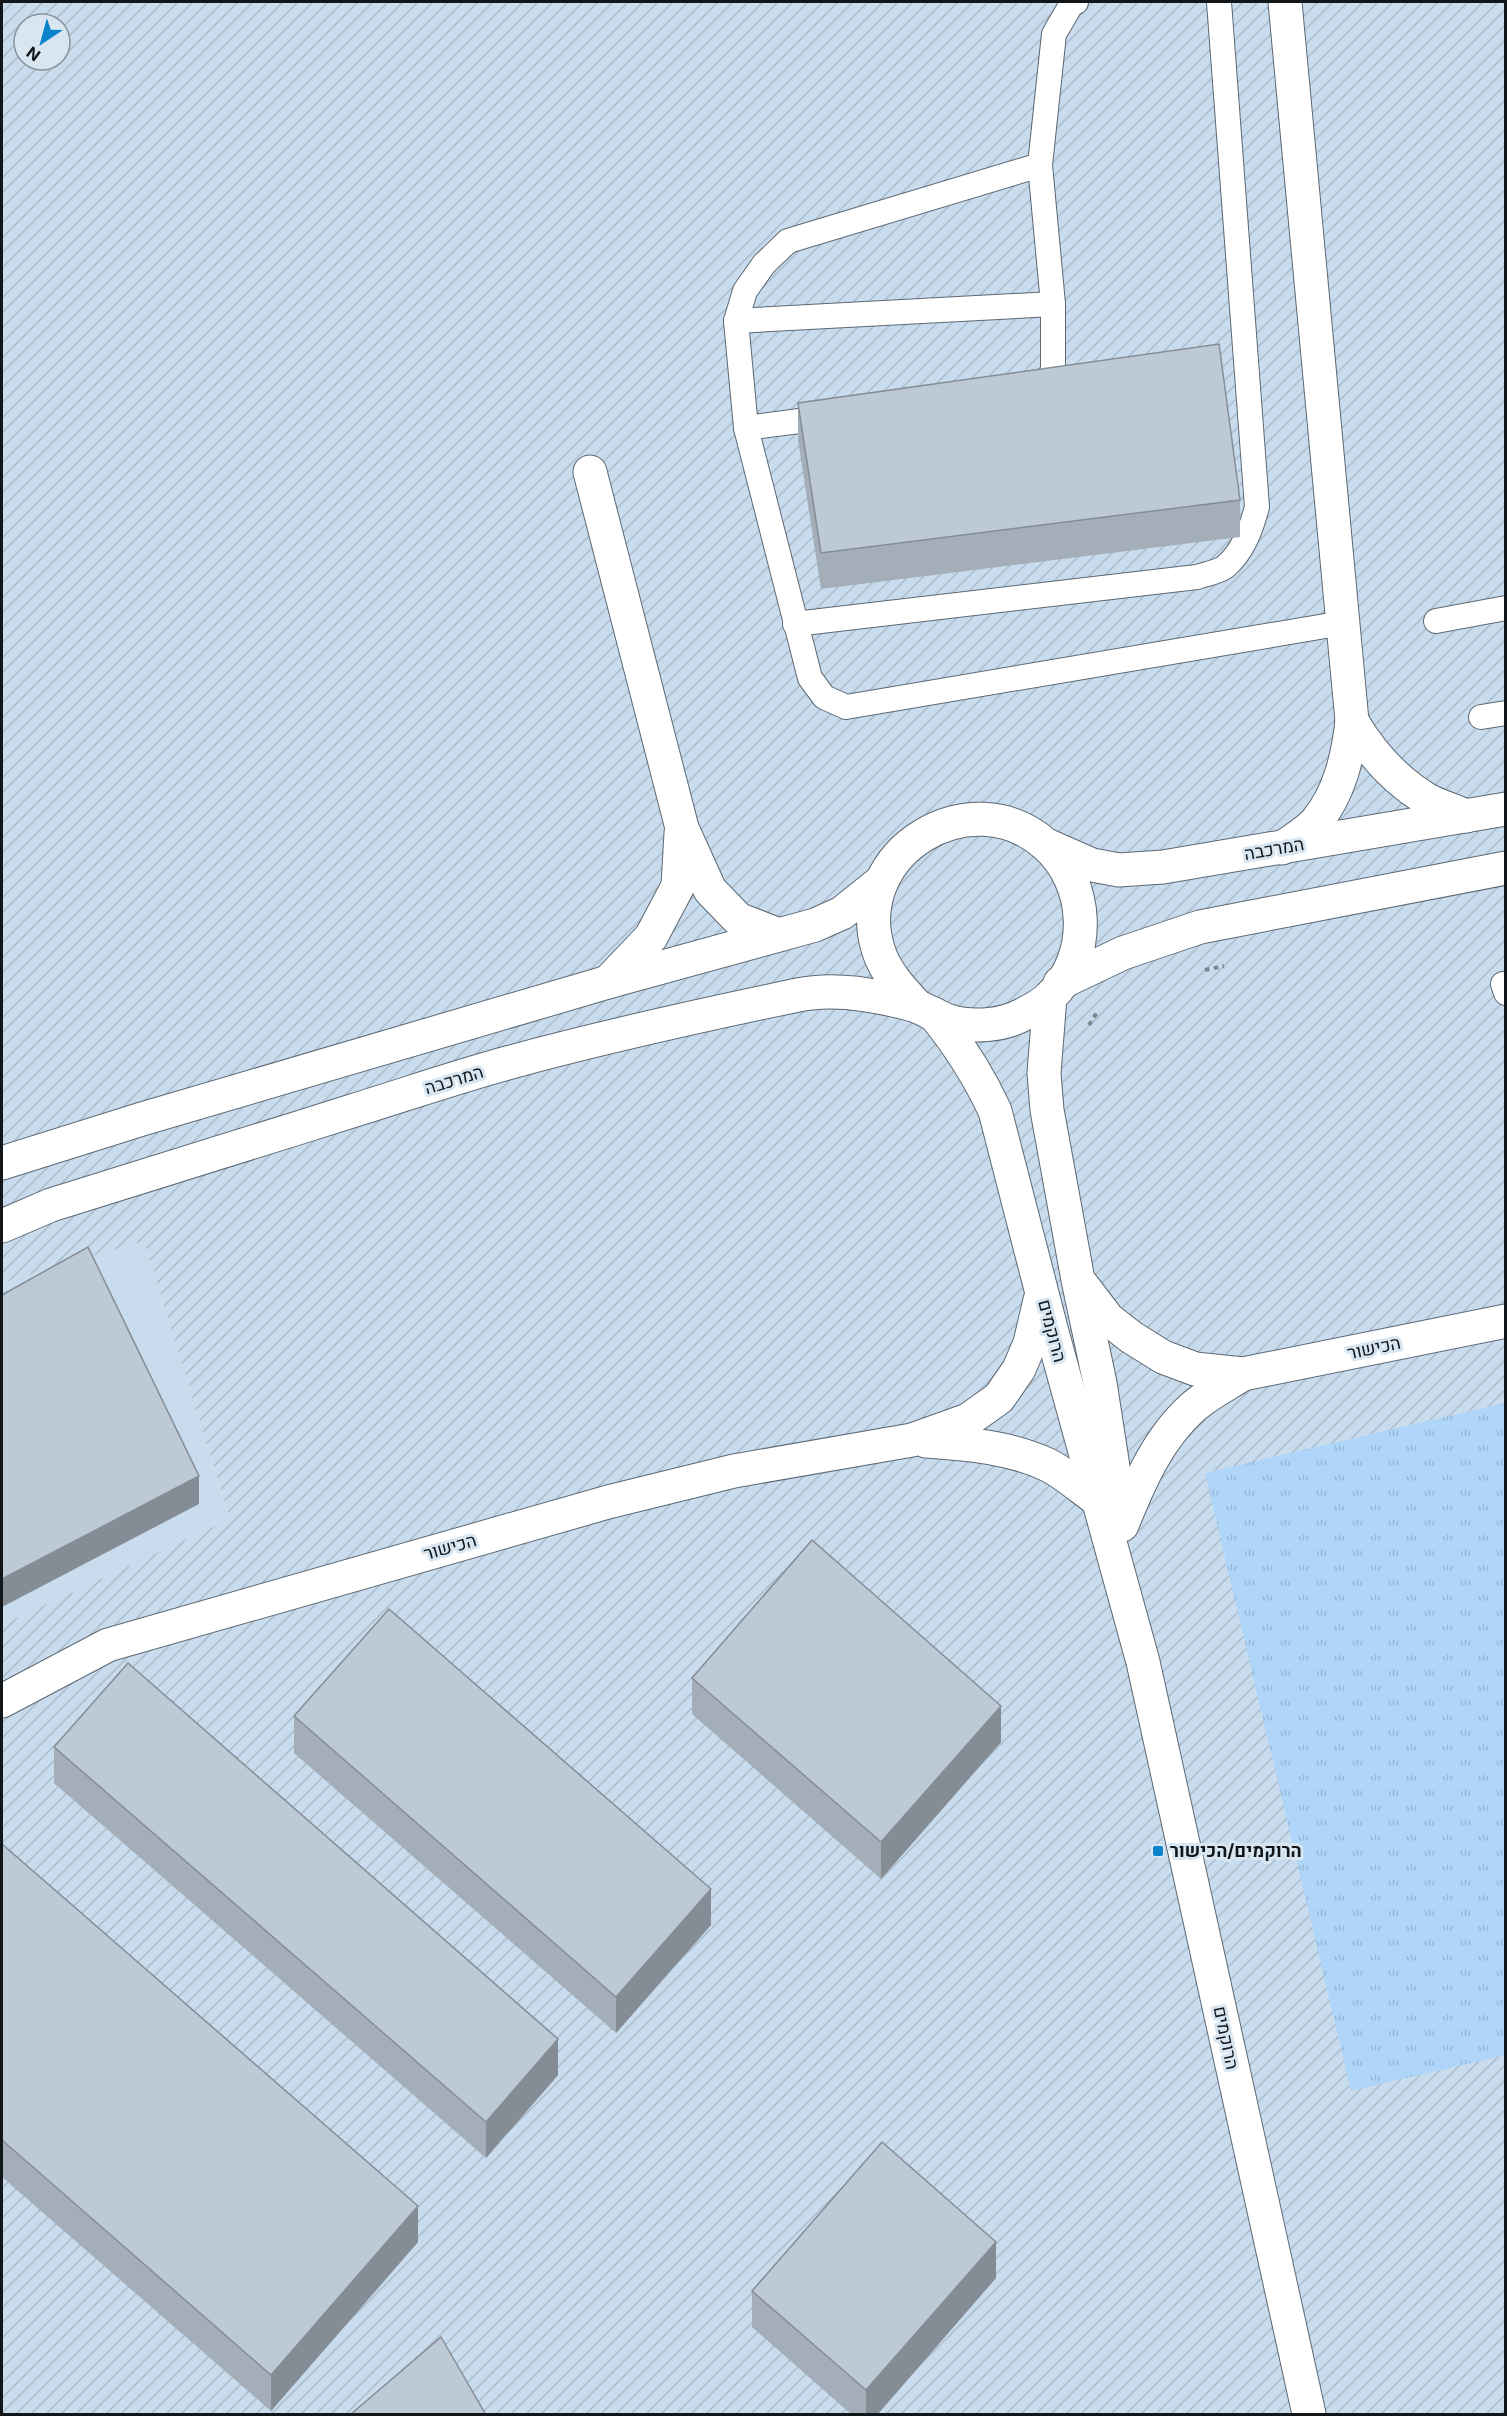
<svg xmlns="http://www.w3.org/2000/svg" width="1507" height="2416" font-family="Inter,Heebo,sans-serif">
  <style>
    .built { fill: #c8dced }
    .industrial { fill: url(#industrial-furrows); fill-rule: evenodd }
    .grass { fill: url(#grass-tufts) }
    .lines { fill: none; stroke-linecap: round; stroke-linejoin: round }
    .lane-casing { stroke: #5c6873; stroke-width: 26 }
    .street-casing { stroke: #5c6873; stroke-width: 35 }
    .secondary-casing { stroke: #5c6873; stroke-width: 35 }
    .path { stroke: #7d878f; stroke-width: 4; stroke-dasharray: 4.5 4.5; stroke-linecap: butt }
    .lane { stroke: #fff; stroke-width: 24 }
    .street { stroke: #fff; stroke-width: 33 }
    .secondary { stroke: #fff; stroke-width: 33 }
    .wall { fill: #a3aeb8 }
    .shaded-wall { fill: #848d96 }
    .building { fill: #bdcad6; stroke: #848d96; stroke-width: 1.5 }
    .poi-dot { fill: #0782cb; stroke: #d8e6f2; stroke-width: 2 }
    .labels { text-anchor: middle; stroke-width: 6; stroke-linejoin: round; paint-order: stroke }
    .street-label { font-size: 18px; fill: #11161a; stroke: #d8e6f2 }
    .poi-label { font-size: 18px; font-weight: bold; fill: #11161a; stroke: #d8e6f2; text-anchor: start }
  </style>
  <defs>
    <pattern id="industrial-furrows" width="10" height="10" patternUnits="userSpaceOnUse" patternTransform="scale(1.5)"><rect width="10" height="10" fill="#c8dced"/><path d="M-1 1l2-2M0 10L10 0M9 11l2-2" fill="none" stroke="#abbccb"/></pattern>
    <pattern id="grass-tufts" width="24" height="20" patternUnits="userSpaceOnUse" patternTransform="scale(1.5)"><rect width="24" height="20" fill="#afd6f9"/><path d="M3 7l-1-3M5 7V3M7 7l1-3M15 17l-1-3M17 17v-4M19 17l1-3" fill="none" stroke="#96b7d5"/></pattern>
  </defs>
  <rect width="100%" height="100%" fill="#d8e6f2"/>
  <polygon class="built" points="144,1241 230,1520 2,1625 2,1283"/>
  <path class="industrial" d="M2,2H1505V2414H2V1625L230,1519L144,1241L2,1283ZM24,24H60V60H24Z"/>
  <polygon class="grass" points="1505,1403 1505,2055 1351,2091 1205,1473"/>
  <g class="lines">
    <defs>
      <g id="lane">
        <polyline points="1040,165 788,241 764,264 745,291 736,321 746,428 810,678 824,697 846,707 1343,623"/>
        <polyline points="736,321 1053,304 1040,165 1054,34 1071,5 1076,2"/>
        <polyline points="1031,389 1047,381 1053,370 1053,304"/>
        <polyline points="746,428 830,417"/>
        <polyline points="1436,621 1506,608"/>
        <path d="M795,624L1197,577C1206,574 1218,572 1225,567C1243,552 1251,529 1257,507L1219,2"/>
        <polyline points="1481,717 1506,713"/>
        <polyline points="1506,984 1503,984 1506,993"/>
      </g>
      <g id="street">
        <polyline points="590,472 682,828 710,890 738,919 779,935"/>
        <path d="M1352,721C1370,752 1395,780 1426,799C1438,806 1453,810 1466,816"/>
        <path d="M1282,848C1293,840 1307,832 1316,822C1340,793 1348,756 1352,721L1285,2"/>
        <polyline points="608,982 651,937 678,886 681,833"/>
        <polyline points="1050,997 1044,1073 1047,1110 1078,1280 1100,1383 1120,1512"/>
        <path d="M934,1014C960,1046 978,1074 995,1111L1052,1332L1143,1662L1309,2414"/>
        <polyline points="1082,1285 1108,1319 1131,1337 1163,1357 1195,1369 1243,1374 1506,1321"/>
        <path d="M926,1441C968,1444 1010,1447 1048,1465C1066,1474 1082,1489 1098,1500"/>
        <path d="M1122,1525C1139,1483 1158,1438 1193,1407C1208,1394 1226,1385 1243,1374"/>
        <polyline points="2,1701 108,1645 608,1502 734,1471 912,1440 968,1420 999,1398 1019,1369 1030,1343 1040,1300"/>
      </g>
      <g id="secondary">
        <polyline points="1049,846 1092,865 1119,870 1163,867 1506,809"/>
        <polyline points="1060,983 1123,953 1200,927 1506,868"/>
        <polyline points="2,1163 142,1119 608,982 815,925 842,913 882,881"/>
        <path d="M2,1226L51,1205C153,1173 254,1142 355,1110C407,1094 459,1076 511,1062C606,1036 702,1015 798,995C836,987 877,995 913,1005C926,1009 936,1017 949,1021C971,1028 1003,1026 1024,1014C1032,1010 1043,1004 1050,997C1093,956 1089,883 1046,845C971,778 849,852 878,949C885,972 901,989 917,1006"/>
      </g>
    </defs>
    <use href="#lane" class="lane-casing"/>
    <use href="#street" class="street-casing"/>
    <use href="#secondary" class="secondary-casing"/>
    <g class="path">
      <polyline points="1205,970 1224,966"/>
      <polyline points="1089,1025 1098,1011"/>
    </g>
    <use href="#lane" class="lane"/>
    <use href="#street" class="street"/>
    <use href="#secondary" class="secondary"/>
  </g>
  <g class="wall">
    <polygon points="798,403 1240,500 1240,537 821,589 798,440"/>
    <polygon points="692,1678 1001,1742 881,1879 692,1714"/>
    <polygon points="294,1716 711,1925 616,2033 294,1753"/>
    <polygon points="54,1747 558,2075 486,2158 54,1783"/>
    <polygon points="2,1844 418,2242 271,2411 2,2177"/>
    <polygon points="996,2278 877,2415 852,2415 752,2327 752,2291"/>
  </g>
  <g class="shaded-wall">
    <polygon points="199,1476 199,1504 2,1607 2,1579"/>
    <polygon points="1001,1706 1001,1742 881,1879 881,1842"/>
    <polygon points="711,1889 711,1925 616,2033 616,1997"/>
    <polygon points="558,2039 558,2075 486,2158 486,2122"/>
    <polygon points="418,2206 418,2242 271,2411 271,2375"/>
    <polygon points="996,2242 996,2278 877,2415 866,2415 866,2390"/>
  </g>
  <g class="building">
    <polygon points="1219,344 1240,500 821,553 798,403"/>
    <polygon points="88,1247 199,1476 2,1579 2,1295"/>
    <polygon points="812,1540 1001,1706 881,1842 692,1678"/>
    <polygon points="389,1609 711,1889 616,1997 294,1716"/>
    <polygon points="128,1663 558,2039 486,2122 54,1747"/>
    <polygon points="2,1844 418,2206 271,2375 2,2140"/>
    <polygon points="882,2142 996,2242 866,2390 752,2291"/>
    <polygon points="441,2337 486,2415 350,2415"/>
  </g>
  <rect class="poi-dot" x="1152" y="1845" width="12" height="12" rx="3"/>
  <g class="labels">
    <g class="street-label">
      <text transform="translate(1274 849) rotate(-10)" y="6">המרכבה</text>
      <text transform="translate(454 1080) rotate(-17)" y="6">המרכבה</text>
      <text transform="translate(1052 1331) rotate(75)" y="6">הרוקמים</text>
      <text transform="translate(1374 1348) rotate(-12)" y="6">הכישור</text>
      <text transform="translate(450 1547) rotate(-16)" y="6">הכישור</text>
      <text transform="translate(1226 2038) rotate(78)" y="6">הרוקמים</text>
    </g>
    <g class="poi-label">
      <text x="1170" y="1857">הרוקמים/הכישור</text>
    </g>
  </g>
  <rect width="1507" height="2416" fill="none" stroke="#11161a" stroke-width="6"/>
  <g transform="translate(42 42) rotate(216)"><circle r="28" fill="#d8e6f2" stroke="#88939c" stroke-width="1.5"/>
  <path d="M0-4.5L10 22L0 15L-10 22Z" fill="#0782cb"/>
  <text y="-9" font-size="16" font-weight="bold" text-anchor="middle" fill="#11161a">N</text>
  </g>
</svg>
